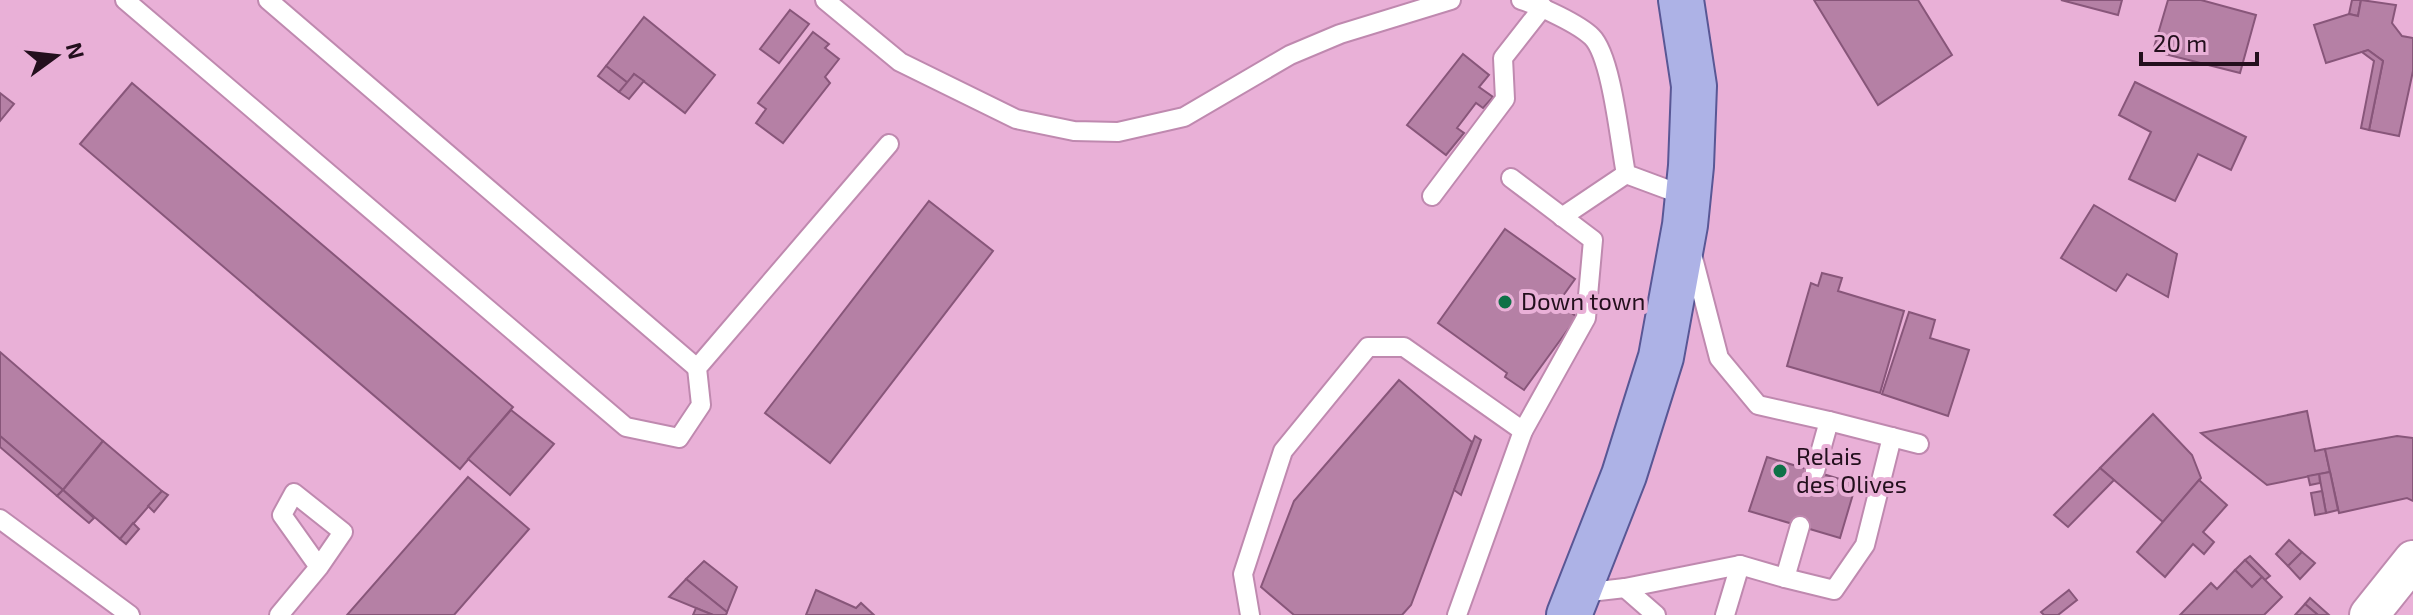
<svg xmlns="http://www.w3.org/2000/svg" width="2413" height="615" font-family="'Exo 2',sans-serif">
  <style>
    .building { fill: #b580a5; stroke: #88567a; stroke-width: 2 }
    .lines { fill: none; stroke-linecap: round; stroke-linejoin: round }
    .service-casing { stroke: #bf89af; stroke-width: 22 }
    .minor-casing { stroke: #bf89af; stroke-width: 42 }
    .primary-casing { stroke: #595795; stroke-width: 48 }
    .service { stroke: #fff; stroke-width: 18 }
    .minor { stroke: #fff; stroke-width: 38 }
    .primary { stroke: #adb2e6; stroke-width: 44 }
    .poi-dot { fill: #0e7147; stroke: #e9b0d7; stroke-width: 3 }
    .labels { text-anchor: middle; stroke-width: 8; stroke-linejoin: round; paint-order: stroke }
    .poi-label { font-size: 24px; fill: #230f1d; stroke: #e9b0d7; text-anchor: start }
  </style>
  <rect width="100%" height="100%" fill="#e9b0d7"/>
  <g class="building">
    <polygon points="1814,0 1918,0 1952,55 1878,105"/>
    <polygon points="2061,0 2122,0 2118,15"/>
    <polygon points="2168,0 2201,0 2256,15 2240,73 2153,51"/>
    <polygon points="2352,0 2361,0 2358,16 2349,14"/>
    <polygon points="2361,0 2396,5 2392,23 2402,36 2413,38 2413,71 2399,136 2369,130 2383,61 2368,50 2326,63 2314,25 2349,14 2358,16"/>
    <polygon points="790,10 809,24 779,63 760,49"/>
    <polygon points="644,17 715,75 685,113 634,74 628,83 606,66"/>
    <polygon points="813,32 829,44 825,48 839,59 825,77 830,83 783,143 756,123 766,109 758,103"/>
    <polygon points="2368,50 2383,61 2369,130 2361,128 2374,61 2362,52"/>
    <polygon points="1463,54 1489,75 1479,87 1493,97 1483,108 1476,103 1457,128 1464,133 1446,155 1407,125"/>
    <polygon points="606,66 628,83 619,92 598,76"/>
    <polygon points="634,74 644,81 629,99 619,92"/>
    <polygon points="2135,82 2246,137 2231,170 2198,154 2175,201 2129,179 2151,132 2119,115"/>
    <polygon points="132,83 513,407 460,469 80,144"/>
    <polygon points="0,93 14,104 0,121"/>
    <polygon points="929,201 993,251 830,463 765,413"/>
    <polygon points="2094,205 2177,254 2168,297 2127,274 2116,291 2061,258"/>
    <polygon points="1505,229 1575,279 1558,303 1577,317 1524,390 1505,377 1507,373 1438,323"/>
    <polygon points="1822,273 1842,278 1838,291 1904,311 1880,393 1787,366 1811,283 1818,286"/>
    <polygon points="1909,312 1935,320 1930,338 1969,350 1948,416 1882,394"/>
    <polygon points="0,352 103,441 63,490 0,436"/>
    <polygon points="1399,380 1472,442 1411,605 1402,615 1294,615 1261,587 1294,501"/>
    <polygon points="511,410 554,444 510,495 468,459"/>
    <polygon points="2307,411 2315,451 2325,449 2330,472 2267,485 2201,433"/>
    <polygon points="2153,414 2192,455 2201,478 2163,522 2100,468"/>
    <polygon points="0,436 63,490 57,496 0,447"/>
    <polygon points="1475,436 1481,440 1461,495 1454,490"/>
    <polygon points="2397,436 2413,438 2413,501 2407,498 2339,513 2325,449"/>
    <polygon points="103,441 162,491 120,539 63,490"/>
    <polygon points="1767,457 1856,484 1840,538 1749,511"/>
    <polygon points="2100,468 2114,480 2068,527 2054,515"/>
    <polygon points="2330,472 2338,510 2326,513 2319,474"/>
    <polygon points="2319,474 2320,483 2310,485 2308,476"/>
    <polygon points="468,477 529,529 454,615 347,615"/>
    <polygon points="2199,480 2227,505 2203,532 2214,542 2204,554 2193,544 2165,577 2137,552"/>
    <polygon points="63,490 94,518 89,523 57,496"/>
    <polygon points="162,491 168,495 154,512 148,506"/>
    <polygon points="2322,491 2326,513 2315,515 2311,493"/>
    <polygon points="133,523 139,529 126,544 120,539"/>
    <polygon points="2289,540 2302,552 2288,566 2276,554"/>
    <polygon points="2302,552 2315,563 2300,579 2288,566"/>
    <polygon points="2250,556 2270,576 2265,580 2245,560"/>
    <polygon points="2245,560 2262,577 2252,587 2235,570"/>
    <polygon points="704,561 737,587 727,612 686,579"/>
    <polygon points="2235,570 2252,587 2262,577 2282,597 2264,615 2180,615 2211,583 2217,589"/>
    <polygon points="686,579 727,612 726,615 713,615 669,597"/>
    <polygon points="816,590 856,608 861,603 874,615 806,615"/>
    <polygon points="2069,590 2077,600 2058,615 2044,615 2041,612"/>
    <polygon points="2310,598 2329,615 2318,615 2305,604"/>
    <polygon points="2305,604 2318,615 2295,615"/>
    <polygon points="696,608 713,615 693,615"/>
  </g>
  <g class="lines">
    <defs>
      <g id="service">
        <polyline points="125,0 626,427 679,438 701,405 697,368 889,144"/>
        <polyline points="268,0 697,368"/>
        <polyline points="825,0 900,62 1016,119 1074,131 1118,132 1184,117 1290,55 1340,34 1451,0"/>
        <path d="M1521,0C1540,6 1579,24 1592,37C1612,57 1620,144 1626,174L1688,197"/>
        <polyline points="1432,196 1505,99 1503,58 1543,7"/>
        <polyline points="1562,217 1626,174"/>
        <polyline points="1692,254 1719,358 1758,405 1829,421 1815,471"/>
        <polyline points="1829,421 1919,444"/>
        <polyline points="0,519 130,615"/>
        <polyline points="1785,578 1834,590 1865,545 1892,437"/>
        <polyline points="1625,588 1656,615"/>
        <polyline points="1581,593 1625,588 1740,565 1785,578 1800,526"/>
        <polyline points="279,615 319,567 343,532 294,493 282,515 319,567"/>
        <polyline points="1250,615 1243,574 1283,451 1368,347 1404,347 1523,431"/>
        <polyline points="1457,615 1523,431 1586,318 1593,240 1511,178"/>
        <polyline points="1725,615 1740,565"/>
      </g>
      <polyline id="minor" points="2369,615 2413,560"/>
      <polyline id="primary" points="1569,615 1624,475 1661,357 1685,225 1691,166 1694,86 1681,0"/>
    </defs>
    <use href="#service" class="service-casing"/>
    <use href="#minor" class="minor-casing"/>
    <use href="#primary" class="primary-casing"/>
    <use href="#service" class="service"/>
    <use href="#minor" class="minor"/>
    <use href="#primary" class="primary"/>
  </g>
  <g class="poi-dot">
    <circle cx="1505" cy="302" r="8"/>
    <circle cx="1780" cy="471" r="8"/>
  </g>
  <g class="labels">
    <g class="poi-label">
      <text x="1521" y="310">Down town</text>
      <text x="1796" y="465">Relais<tspan x="1796" dy="28">des Olives</tspan></text>
    </g>
  </g>
  <g transform="translate(56 56) rotate(75)" stroke="#e9b0d7" stroke-width="6" paint-order="stroke">
  <path d="M0-6L14 30L0 20L-14 30Z" fill="#230f1d"/>
  <text y="-12" font-size="22" font-weight="bold" text-anchor="middle" fill="#230f1d">N</text>
  </g>
  <path d="M2141 52v12h116v-12" fill="none" stroke="#230f1d" stroke-width="4"/>
  <text x="2153" y="52" font-size="24" fill="#230f1d" stroke="#e9b0d7" stroke-width="6" paint-order="stroke">20 m</text>
</svg>
